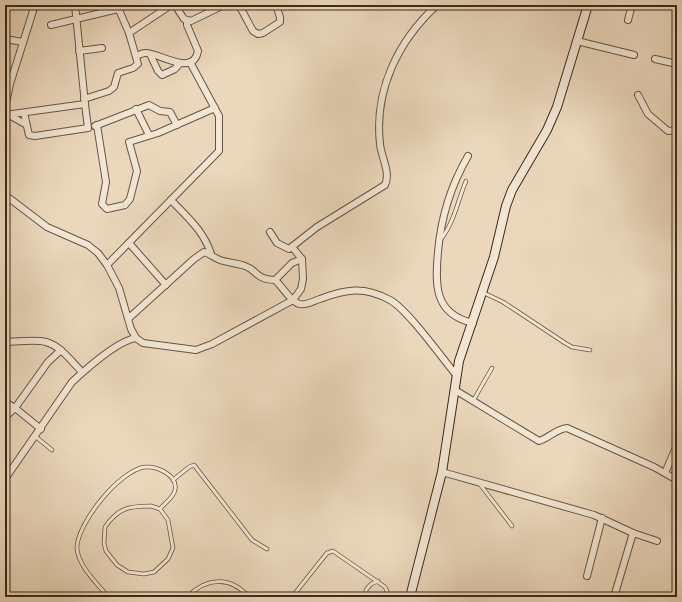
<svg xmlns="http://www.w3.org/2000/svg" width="682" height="602" font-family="'Old Standard TT',serif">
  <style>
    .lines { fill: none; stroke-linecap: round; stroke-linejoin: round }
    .lane-casing { stroke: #685541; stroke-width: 4.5 }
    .street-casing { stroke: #685541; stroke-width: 8 }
    .secondary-casing { stroke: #3d2918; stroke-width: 10 }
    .lane { stroke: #f2e6d3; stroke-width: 3 }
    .street { stroke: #f2e6d3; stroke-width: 6 }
    .secondary { stroke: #f2e6d3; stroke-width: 8 }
  </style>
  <rect width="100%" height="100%" fill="#ebd8bc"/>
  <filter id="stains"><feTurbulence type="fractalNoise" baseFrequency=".005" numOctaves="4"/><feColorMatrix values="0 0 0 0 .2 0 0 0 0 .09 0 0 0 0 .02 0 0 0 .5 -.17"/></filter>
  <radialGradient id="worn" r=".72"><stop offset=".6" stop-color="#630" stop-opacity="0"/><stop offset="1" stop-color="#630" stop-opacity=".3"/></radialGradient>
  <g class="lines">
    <defs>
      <g id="lane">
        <path d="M441,239C454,223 458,200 466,181"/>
        <polyline points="482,292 503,302 565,343 572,347 590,350"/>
        <polyline points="473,401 492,368"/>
        <polyline points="36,437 52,450"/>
        <polyline points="173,480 189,467 194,465 252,540 267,549"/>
        <polyline points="479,483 512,526"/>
        <path d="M151,506L160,509L168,520L173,548L168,559L154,572L144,574L128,572L117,565L106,551L104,543L105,527C118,508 129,506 151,506Z"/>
        <path d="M108,597C97,583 79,567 77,549C76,524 120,470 145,467C157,466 178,475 175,490C174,497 165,503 160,509"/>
        <path d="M187,597C207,577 230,576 249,597"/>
        <polyline points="292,597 327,553 333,551 385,587 387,591 386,597"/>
        <polyline points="366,597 366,590 371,584 378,581"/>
      </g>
      <g id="street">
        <polyline points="175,5 184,19 191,21 224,5"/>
        <polyline points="239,5 253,31 258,34 263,33 280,22 280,17 276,5"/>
        <polyline points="5,6 9,5"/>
        <polyline points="32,7 43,5"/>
        <polyline points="628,20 632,5"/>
        <polyline points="51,25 118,9"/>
        <polyline points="129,33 171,5"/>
        <polyline points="5,39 23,42"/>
        <polyline points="577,41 634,55"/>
        <polyline points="79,51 102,48"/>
        <polyline points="150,54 158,71 162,75 175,69 180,63"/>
        <path d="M136,56C139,55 142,53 145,53C159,52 193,78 198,51L187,25V21"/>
        <polyline points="655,59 677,64"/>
        <polyline points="638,95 648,114 668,131 677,130"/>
        <polyline points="84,99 109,91 114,87 118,73 133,68 138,64 129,33 117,5"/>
        <polyline points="5,108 10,84 33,11 31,5"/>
        <polyline points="136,109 149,135"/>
        <polyline points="24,113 29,135 35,136 88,128 85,104"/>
        <polyline points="5,115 85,104 75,5"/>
        <polyline points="9,115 25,124"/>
        <polyline points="97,125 106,182 102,204 107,209 125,205 130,199 137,171 129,142 158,133 215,108"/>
        <polyline points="95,126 149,105 160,111 170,112 177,125"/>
        <path d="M468,156C450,187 441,217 438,252C435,285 434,314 473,323"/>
        <polyline points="5,195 47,227 88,245 98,253 107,265 119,288 131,329 136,338 143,343 196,350 212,344 293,300 301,289 303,279 302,259 292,247"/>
        <path d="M171,200C187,217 204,231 211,254"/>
        <path d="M270,232L277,243L289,249L317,227L385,185C391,172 381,157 380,144C374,90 398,41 437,5"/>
        <polyline points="129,243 166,285"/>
        <polyline points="107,265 219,151 219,116 190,62"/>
        <polyline points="275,280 292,263 302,259"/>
        <path d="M129,318L194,259L204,252C211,254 214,258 220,260C228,263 238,263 245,266C259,271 254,279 275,280C283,287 289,300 299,304C306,306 313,301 320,299C346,289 364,286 390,300C408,310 442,358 457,376"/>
        <path d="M5,342C18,342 34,339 46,342C61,346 72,362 82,372"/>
        <path d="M455,390L539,441C549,438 556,429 567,428L654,467L677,480"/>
        <polyline points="5,402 15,408 48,362 61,350"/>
        <polyline points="5,417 15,408 41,429"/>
        <polyline points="442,472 594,515 633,533 657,541"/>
        <polyline points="665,473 677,445"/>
        <path d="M5,479L72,382C86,369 117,341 136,338"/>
        <polyline points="587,576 602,518"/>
        <polyline points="614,597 633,533"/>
      </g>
      <polyline id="secondary" points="410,597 442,472 459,361 494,257 506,206 512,190 547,130 557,107 588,5"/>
    </defs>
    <use href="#lane" class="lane-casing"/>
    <use href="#street" class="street-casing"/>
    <use href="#secondary" class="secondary-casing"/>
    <use href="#lane" class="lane"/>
    <use href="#street" class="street"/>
    <use href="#secondary" class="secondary"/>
  </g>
  <rect width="682" height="602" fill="none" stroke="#ebd8bc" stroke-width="20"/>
  <rect x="6" y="6" width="670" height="590" fill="none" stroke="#3d2918" stroke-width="2"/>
  <rect x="10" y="10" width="662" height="582" fill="none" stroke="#3d2918"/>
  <rect width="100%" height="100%" filter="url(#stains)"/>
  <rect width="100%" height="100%" fill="url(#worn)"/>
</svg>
